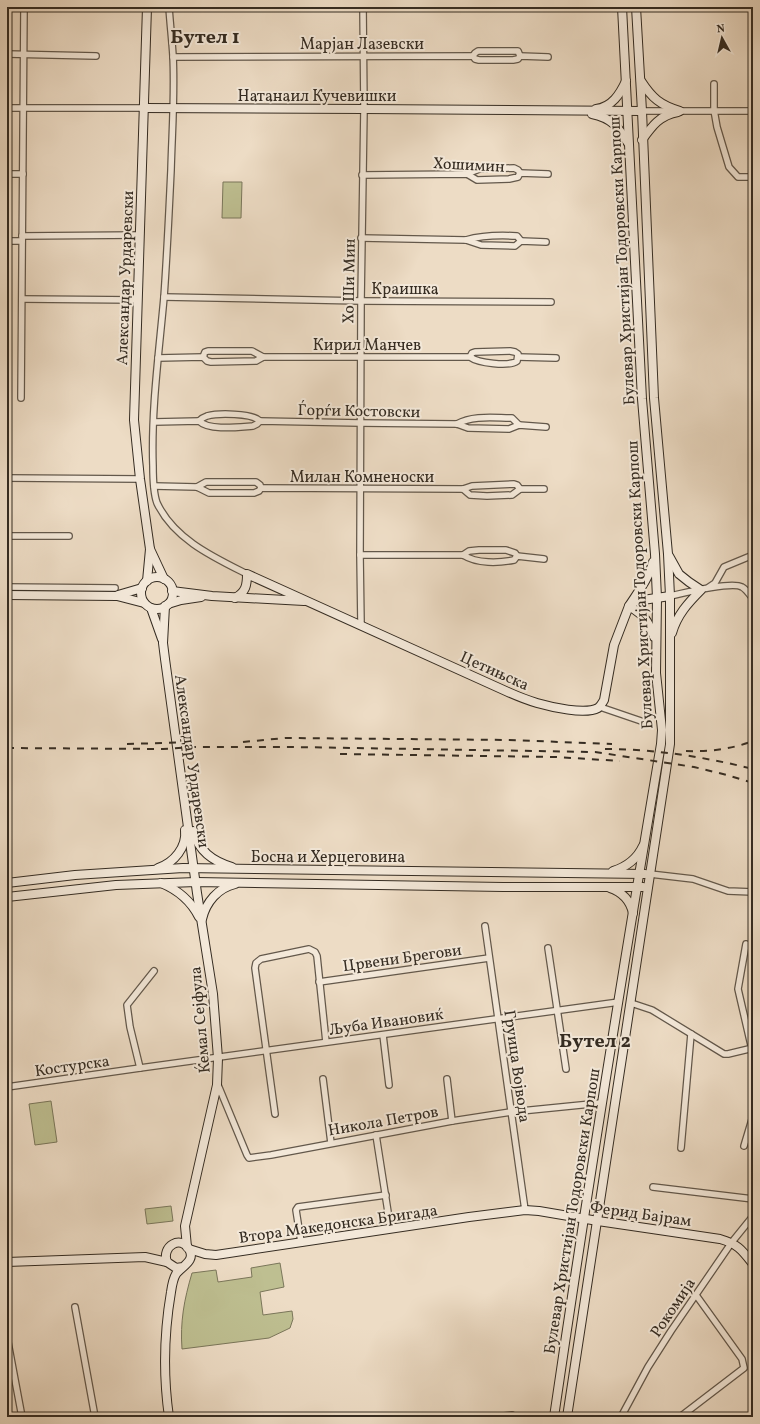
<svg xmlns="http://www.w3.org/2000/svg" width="760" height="1424" font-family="Vollkorn,serif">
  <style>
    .grass { fill: #bebf91; stroke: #7a765a }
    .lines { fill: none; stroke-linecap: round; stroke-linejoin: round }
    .street-casing { stroke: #63584b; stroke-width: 8 }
    .secondary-casing { stroke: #352c22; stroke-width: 10 }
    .street { stroke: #f3e8d9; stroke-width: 5.5 }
    .secondary { stroke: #f3e8d9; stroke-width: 8 }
    .rail { stroke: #352c22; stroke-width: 2; stroke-dasharray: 7 7; stroke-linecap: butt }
    .labels { text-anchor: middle; stroke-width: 4; stroke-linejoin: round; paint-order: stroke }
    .street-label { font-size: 16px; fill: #352c22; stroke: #f3e8d9 }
    .district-label { font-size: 20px; font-weight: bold; fill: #352c22; stroke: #f3e8d9 }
  </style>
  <rect width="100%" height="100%" fill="#eddcc5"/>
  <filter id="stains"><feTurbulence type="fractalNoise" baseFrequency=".005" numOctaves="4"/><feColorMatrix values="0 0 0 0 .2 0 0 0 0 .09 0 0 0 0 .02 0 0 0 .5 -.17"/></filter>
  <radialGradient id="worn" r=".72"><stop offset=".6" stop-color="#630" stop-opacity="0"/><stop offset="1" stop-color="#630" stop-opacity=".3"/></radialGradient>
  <g class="grass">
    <polygon points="223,182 242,182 241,218 222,218"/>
    <polygon points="51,1101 57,1142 35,1145 29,1104"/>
    <polygon points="171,1206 173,1221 147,1224 145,1209"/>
    <path d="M280,1263L284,1287L260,1292L263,1315L292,1311L293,1319L290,1328L269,1338L182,1349C180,1322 184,1300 192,1273L216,1270L218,1282L252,1277L251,1268Z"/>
  </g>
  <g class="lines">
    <defs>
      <g id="street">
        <path d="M169,7C170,23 172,40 173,56C175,94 172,132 171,170C169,213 167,255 164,297C159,353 151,410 153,466C153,477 153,492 157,503C174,539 213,557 247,574"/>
        <path d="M363,7L364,109L361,301L360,555H463C477,564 499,563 514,560L517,556L544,559"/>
        <polyline points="7,54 96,56"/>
        <polyline points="473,56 475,53 478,51 518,51 520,56"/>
        <polyline points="173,57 473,56 475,59 479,60 513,60 518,59 520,56 548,57"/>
        <polyline points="714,84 714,110 717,127 729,167 738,177 753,177"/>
        <polyline points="7,108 143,108"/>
        <polyline points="642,111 753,111"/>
        <polyline points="7,174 23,174"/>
        <polyline points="467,174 479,169 514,168 518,170 520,173"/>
        <polyline points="362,175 467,174 477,180 509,179 518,177 520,173 548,174"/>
        <polyline points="22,236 140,235"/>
        <polyline points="361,238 466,240 481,245 515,246 521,241 546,242"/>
        <path d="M466,240C483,235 500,235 517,236L521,241"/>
        <polyline points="7,241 22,241"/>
        <polyline points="164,297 361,301 551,302"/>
        <polyline points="22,299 138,300"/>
        <polyline points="203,357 205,352 208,351 252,351 263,357"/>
        <polyline points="518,357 556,358"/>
        <path d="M158,358L203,357L207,361L211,362L256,361L263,357H470C478,363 509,367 517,361L518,354L515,352L510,351L475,352L472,353L470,357"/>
        <polyline points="21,398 24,7"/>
        <path d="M199,421C201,419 204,417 207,416C218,413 252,413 260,421"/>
        <path d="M154,422L199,421C209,431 239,427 253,426L257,424L260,421L360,423L457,424L468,428L509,429L519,425L546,427"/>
        <path d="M457,424C473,415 494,418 512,418L519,425"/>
        <polyline points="7,478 140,479"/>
        <polyline points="154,486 197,487 209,493 254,493 259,491 261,488 463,489 470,495 487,496 512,495 520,489 544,489"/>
        <polyline points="197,487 206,482 256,482 260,485 261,488"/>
        <polyline points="463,489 472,486 514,484 517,485 520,489"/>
        <polyline points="7,536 69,536"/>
        <polyline points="360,555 361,624"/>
        <polyline points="463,555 469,551 479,550 506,550 515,553 517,556"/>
        <polyline points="7,587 115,588"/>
        <polyline points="709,587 715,583 724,567 753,555"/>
        <path d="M670,596C684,593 732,581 742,587C746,589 750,595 753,599"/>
        <polyline points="600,707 644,722"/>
        <polyline points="650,874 693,879 728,891 753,892"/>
        <polyline points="485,926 525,1210"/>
        <polyline points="746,944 738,989 753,1054"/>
        <polyline points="548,948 566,1069"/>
        <polyline points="319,982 489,958"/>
        <polyline points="631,1003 652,1010 724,1054 728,1054 753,1048"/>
        <polyline points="383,1035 389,1085"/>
        <polyline points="140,1068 130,1027 127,1005 154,971"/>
        <polyline points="323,1079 331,1143"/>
        <polyline points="447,1079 452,1121"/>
        <polyline points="218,1085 247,1155 249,1158 271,1155 452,1121 511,1112 601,1103"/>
        <polyline points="7,1087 140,1068 619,1002"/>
        <polyline points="275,1114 255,968 256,963 261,959 309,949 315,952 317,956 326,1042"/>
        <polyline points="376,1135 388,1212"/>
        <polyline points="744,1146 753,1116"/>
        <polyline points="681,1148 691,1034"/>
        <polyline points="653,1187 753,1199"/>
        <polyline points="301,1242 296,1210 298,1207 386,1195"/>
        <polyline points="75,1307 95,1417"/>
        <polyline points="7,1337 22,1417"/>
        <polyline points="496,1417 512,1415"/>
        <polyline points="621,1417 648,1367 671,1331 732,1242 753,1216"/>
        <polyline points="680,1417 744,1368 742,1359 696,1295"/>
      </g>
      <g id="secondary">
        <polyline points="147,7 134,420 140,479 150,549 147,581"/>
        <path d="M641,81C652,98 660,105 680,111"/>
        <polyline points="143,108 364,109 642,111"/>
        <path d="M596,109C612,107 620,94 626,81"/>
        <path d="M592,114C612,118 618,127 628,143"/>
        <path d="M642,140C652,126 660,115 678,112"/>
        <polyline points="150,549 164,579"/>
        <path d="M669,556L679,574L689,582L701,590C688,603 677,615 672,633"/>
        <path d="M653,562C649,578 638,592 629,606C645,616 648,620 654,637"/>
        <circle cx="157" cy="593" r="16"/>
        <polyline points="172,591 212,596 304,601"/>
        <polyline points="7,595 117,596 144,603"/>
        <polyline points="118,595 142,588"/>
        <path d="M235,598C246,592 247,585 247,574L508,692C517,696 527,700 537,703C551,707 585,715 598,708C601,706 602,703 604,700L614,645L629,606L636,601L670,596"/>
        <polyline points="168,604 181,600 201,597"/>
        <polyline points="165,606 163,643 165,659 197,893 213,994 218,1058 217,1085 185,1226 187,1247"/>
        <polyline points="151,608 162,639"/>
        <path d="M193,831C199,851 212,861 232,867"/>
        <path d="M158,868C174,863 187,847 185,830"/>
        <path d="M613,871C626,867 637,859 643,846"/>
        <polyline points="7,883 75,875 183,868 645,874"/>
        <path d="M161,883C178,890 191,901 199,917"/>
        <path d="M610,888C622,892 630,900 633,913"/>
        <polyline points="7,897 116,885 196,882 503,887 643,887"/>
        <path d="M202,919C206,902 218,888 235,884"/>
        <path d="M189,1249L205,1254L216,1255L469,1217L525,1210L539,1211L598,1221L720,1239C738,1244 742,1250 753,1264"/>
        <polyline points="7,1262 145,1257 167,1262"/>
        <path d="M169,1417C163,1375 164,1333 171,1292C172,1285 173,1279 176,1274C182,1266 196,1261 189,1249C181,1235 161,1246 167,1262L176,1268L183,1267"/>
        <path d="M554,1417C587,1192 623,968 661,744L662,730L656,673L657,598L655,554L642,399L622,7"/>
        <polyline points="567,1417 670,744 670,596 668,554 654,398 642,111 636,7"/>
      </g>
    </defs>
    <use href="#street" class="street-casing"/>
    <use href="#secondary" class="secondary-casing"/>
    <use href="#street" class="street"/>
    <use href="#secondary" class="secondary"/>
    <g class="rail">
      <polyline points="243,742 285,738 509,740 612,744"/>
      <polyline points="127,744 195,742"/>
      <polyline points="7,748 163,749 193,747 293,747 595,752 694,767 727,775 753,783"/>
      <path d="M605,749C655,749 705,757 753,769"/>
      <path d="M686,751C709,752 732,749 753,741"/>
      <polyline points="340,754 556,757 620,761"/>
    </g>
  </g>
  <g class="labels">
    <g class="street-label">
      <text x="362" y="49">Марјан Лазевски</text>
      <text x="317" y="101">Натанаил Кучевишки</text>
      <text transform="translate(469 164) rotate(3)" y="6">Хошимин</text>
      <text transform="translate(621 261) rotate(-93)" y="6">Булевар Христијан Тодоровски Карпош</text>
      <text transform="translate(124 278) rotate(-88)" y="6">Александар Урдаревски</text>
      <text transform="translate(348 281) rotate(-89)" y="6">Хо Ши Мин</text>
      <text x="405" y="294">Краишка</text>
      <text x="367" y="350">Кирил Манчев</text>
      <text transform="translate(359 410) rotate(1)" y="6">Ѓoрѓи Костовски</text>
      <text x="362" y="482">Милан Комненоски</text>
      <text transform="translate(639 585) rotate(-93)" y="6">Булевар Христијан Тодоровски Карпош</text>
      <text transform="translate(495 670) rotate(24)" y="6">Цетињска</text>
      <text transform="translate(193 761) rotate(82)" y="6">Александар Урдаревски</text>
      <text x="328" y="862">Босна и Херцеговина</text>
      <text transform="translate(402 957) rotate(-8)" y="6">Црвени Брегови</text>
      <text transform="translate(199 1020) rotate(-95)" y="6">Ќемал Сејфула</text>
      <text transform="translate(386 1021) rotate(-8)" y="6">Љуба Ивановиќ</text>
      <text transform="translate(72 1065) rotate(-8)" y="6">Костурска</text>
      <text transform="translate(518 1066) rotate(82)" y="6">Груица Војвода</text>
      <text transform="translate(383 1120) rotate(-10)" y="6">Никола Петров</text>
      <text transform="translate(571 1211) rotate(-81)" y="6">Булевар Христијан Тодоровски Карпош</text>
      <text transform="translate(641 1213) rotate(8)" y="6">Ферид Бајрам</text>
      <text transform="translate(338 1223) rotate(-8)" y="6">Втора Македонска Бригада</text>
      <text transform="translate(672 1307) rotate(-56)" y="6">Рокомија</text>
    </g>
    <g class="district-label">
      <text x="205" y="43">Бутел 1</text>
      <text x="595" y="1047">Бутел 2</text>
    </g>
  </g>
  <rect width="760" height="1424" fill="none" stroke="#eddcc5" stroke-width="24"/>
  <rect x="8" y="8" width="744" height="1408" fill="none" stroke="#352c22" stroke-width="2"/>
  <rect x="12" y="12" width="736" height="1400" fill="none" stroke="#352c22"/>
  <g transform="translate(722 38) rotate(352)" stroke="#f3e8d9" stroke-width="3" paint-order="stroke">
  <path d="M0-3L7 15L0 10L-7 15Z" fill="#352c22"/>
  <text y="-6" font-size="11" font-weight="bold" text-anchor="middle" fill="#352c22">N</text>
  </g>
  <rect width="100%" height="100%" filter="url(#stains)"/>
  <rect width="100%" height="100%" fill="url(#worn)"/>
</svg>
